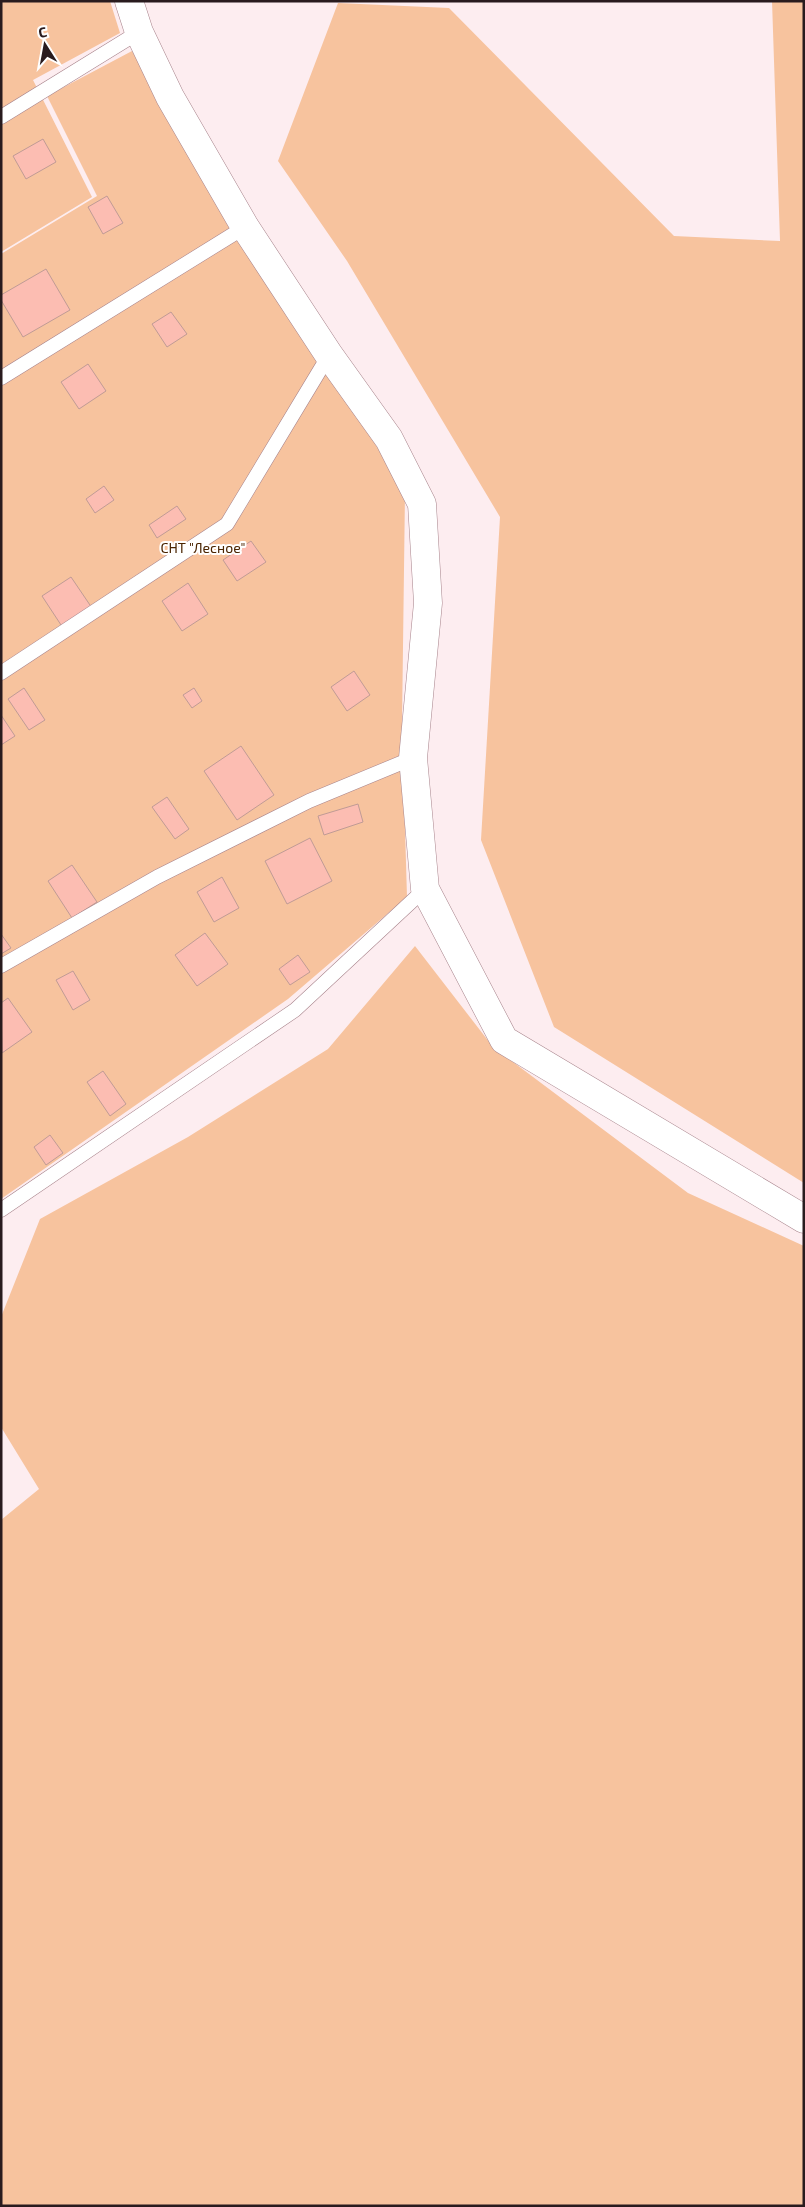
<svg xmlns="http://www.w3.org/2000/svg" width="805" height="2207" font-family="'Exo 2',sans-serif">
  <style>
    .green { fill: #f7c39e }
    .building { fill: #fcbdb2; stroke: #c09b95 }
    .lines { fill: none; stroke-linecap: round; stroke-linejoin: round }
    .service-casing { stroke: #a8848c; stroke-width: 15 }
    .minor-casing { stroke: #a8848c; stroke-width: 29 }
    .service { stroke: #fff; stroke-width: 14 }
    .minor { stroke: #fff; stroke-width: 28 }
    .labels { text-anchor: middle; stroke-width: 4; stroke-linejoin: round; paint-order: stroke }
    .park-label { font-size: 14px; fill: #4a2400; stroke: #fff }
  </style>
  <rect width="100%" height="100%" fill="#fdedf0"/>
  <g class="green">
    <polygon points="1,1 110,1 120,33 33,80 92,197 1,252"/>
    <polygon points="772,1 804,1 804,1183 554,1027 481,840 500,517 347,261 278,161 338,3 449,8 674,236 780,241"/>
    <polygon points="132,51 405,492 402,724 407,897 288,999 1,1199 1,254 97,196 47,96"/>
    <polygon points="415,946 493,1047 688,1193 804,1246 804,2206 1,2206 1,1520 39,1489 1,1427 1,1317 40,1219 188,1137 328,1049"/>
  </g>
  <g class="building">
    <polygon points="43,139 56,162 26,179 13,156"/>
    <polygon points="107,196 123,223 103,234 88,207"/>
    <polygon points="46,269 70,310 23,337 1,300 1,295"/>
    <polygon points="171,312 187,334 167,347 152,324"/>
    <polygon points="88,364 106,391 79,409 61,382"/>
    <polygon points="104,486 114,500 95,513 86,499"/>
    <polygon points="177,506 186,519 157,538 149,525"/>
    <polygon points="251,541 266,562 237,581 223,560"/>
    <polygon points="71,577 92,608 63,628 42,596"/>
    <polygon points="188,583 208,614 182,631 162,601"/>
    <polygon points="354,671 370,695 347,711 331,687"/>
    <polygon points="24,688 45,720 29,730 8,699"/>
    <polygon points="194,688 202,701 192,708 183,695"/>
    <polygon points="1,715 15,736 1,745"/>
    <polygon points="241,746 274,795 237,820 204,771"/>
    <polygon points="167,797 189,829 175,839 152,807"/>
    <polygon points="358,804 363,822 324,835 318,816"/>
    <polygon points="310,838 332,881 287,904 265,861"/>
    <polygon points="72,865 97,902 72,918 48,881"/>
    <polygon points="222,877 239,908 214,922 197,892"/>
    <polygon points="205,933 228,964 197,986 175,955"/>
    <polygon points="1,934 11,948 1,954"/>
    <polygon points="298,955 310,972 290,985 279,969"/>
    <polygon points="73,971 90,1000 73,1010 56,980"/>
    <polygon points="8,998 32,1032 2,1053 1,1003"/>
    <polygon points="103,1071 126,1104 110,1116 87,1082"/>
    <polygon points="50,1135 63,1153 46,1165 34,1147"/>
  </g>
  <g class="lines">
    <defs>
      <g id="service">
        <polyline points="1,117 139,32"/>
        <polyline points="1,378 245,227"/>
        <polyline points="1,673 227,524 329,355"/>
        <polyline points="1,966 157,877 309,801 413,758"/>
        <polyline points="1,1210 295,1010 425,889"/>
      </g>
      <polyline id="minor" points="129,1 139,32 170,97 245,227 329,355 389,439 422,504 428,603 413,758 425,889 504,1040 804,1219"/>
    </defs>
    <use href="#service" class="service-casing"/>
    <use href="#minor" class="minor-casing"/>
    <use href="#service" class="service"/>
    <use href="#minor" class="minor"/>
  </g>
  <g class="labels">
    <g class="park-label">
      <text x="203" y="553">СНТ "Лесное"</text>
    </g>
  </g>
  <rect width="805" height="2207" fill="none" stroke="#291b1e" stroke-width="5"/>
  <g transform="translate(45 45) rotate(349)" stroke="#ffffff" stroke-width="4" paint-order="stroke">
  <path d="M0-4L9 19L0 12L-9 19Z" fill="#291b1e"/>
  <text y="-8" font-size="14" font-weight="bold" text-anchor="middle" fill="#291b1e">С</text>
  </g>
</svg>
